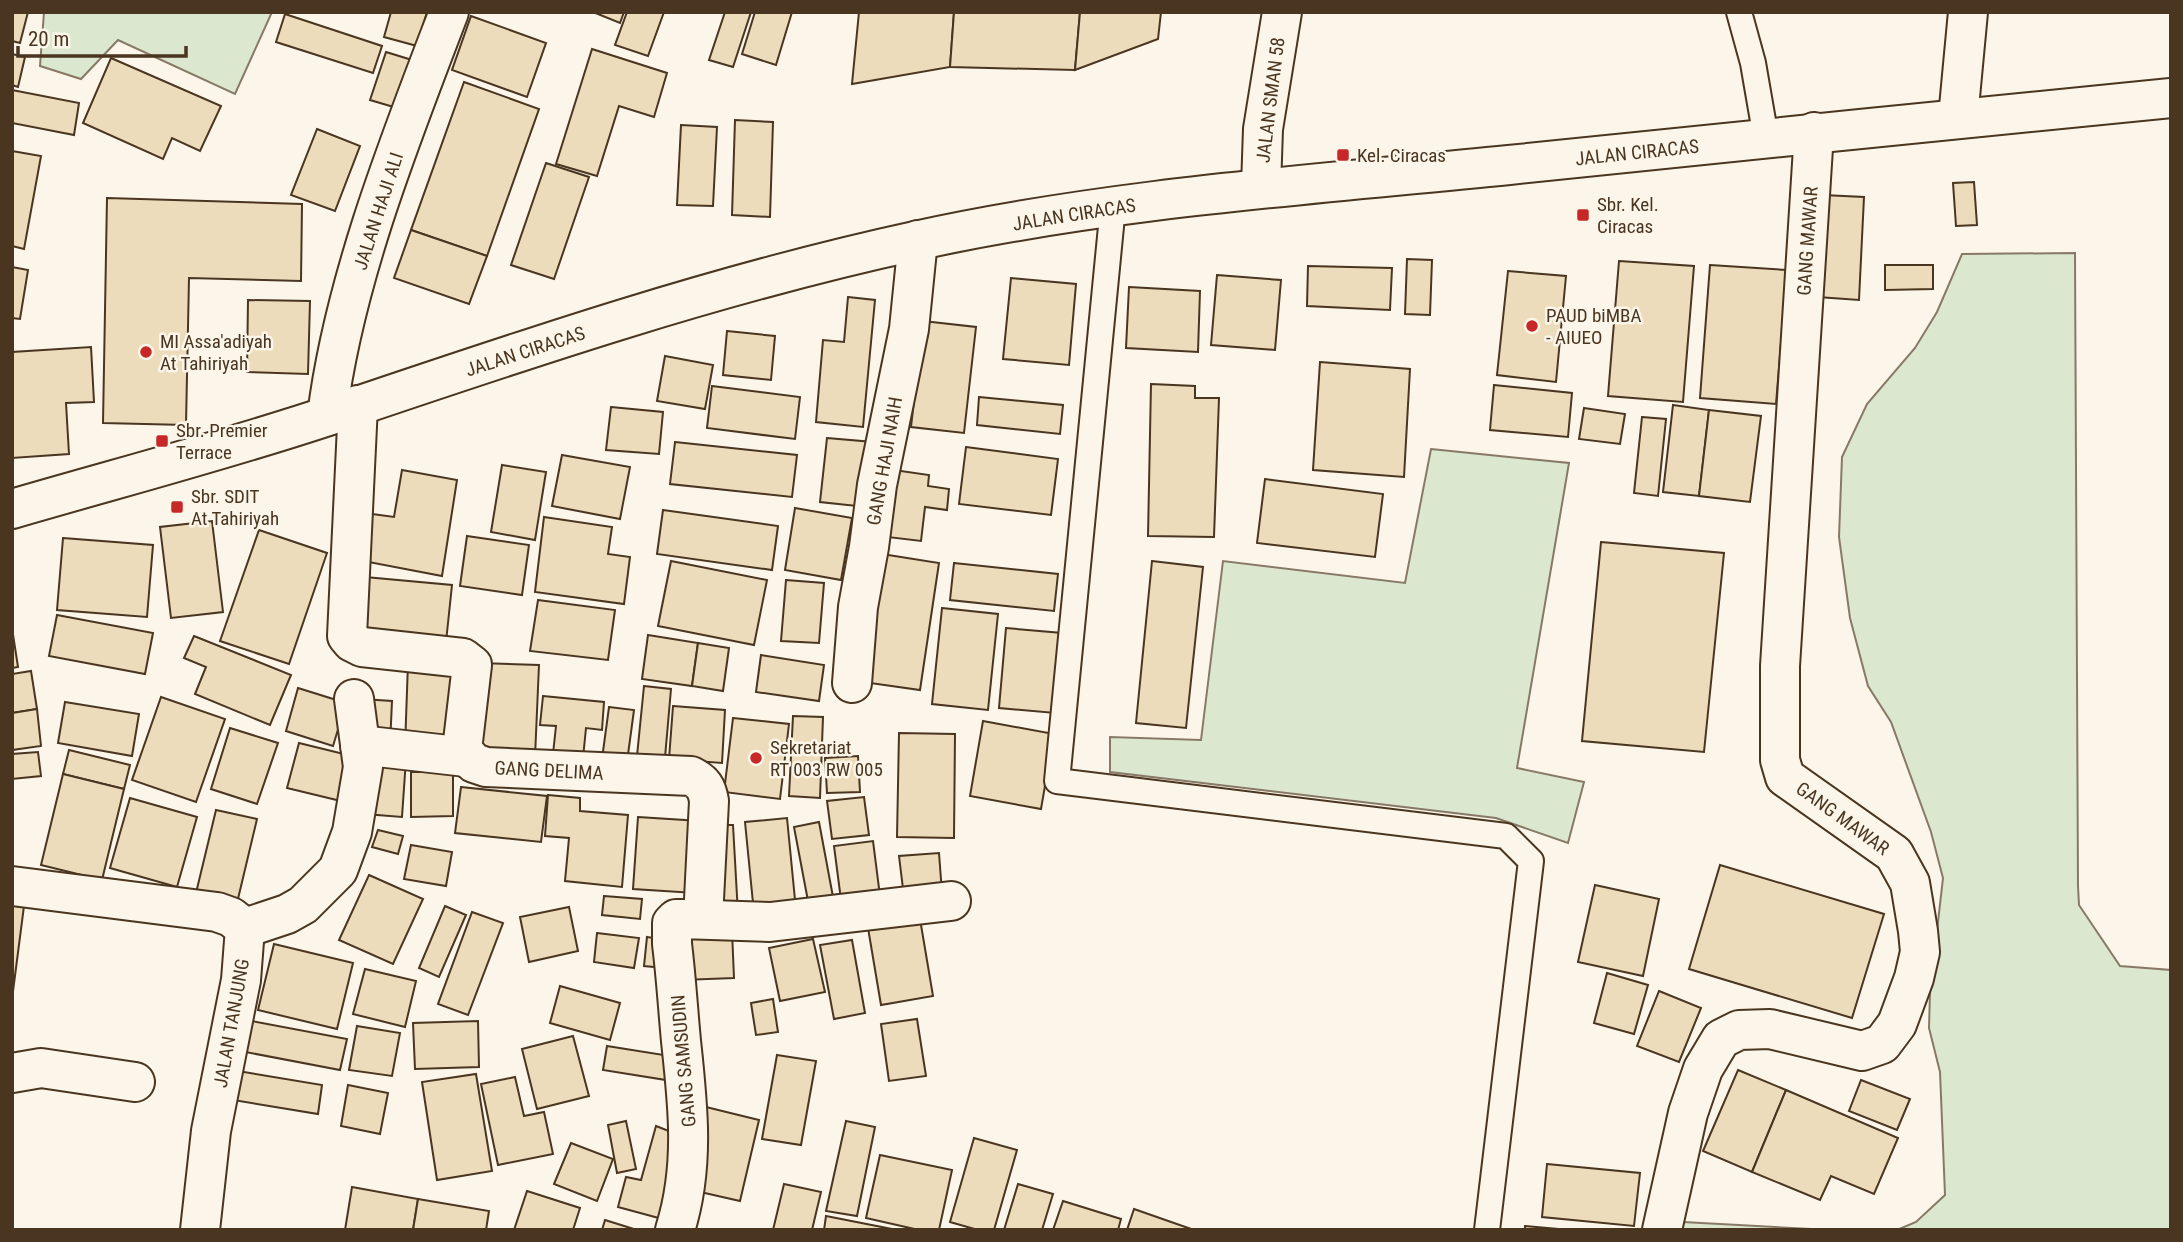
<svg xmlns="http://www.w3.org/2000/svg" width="2183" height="1242" font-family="'Roboto Condensed',sans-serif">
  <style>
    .green { fill: #dce7d0; stroke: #887966; stroke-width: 2 }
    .building { fill: #ecdcbc; stroke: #4a3520; stroke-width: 2 }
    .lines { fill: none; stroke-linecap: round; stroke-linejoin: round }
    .lane-casing { stroke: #4a3520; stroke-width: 28 }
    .street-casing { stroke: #4a3520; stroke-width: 42 }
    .secondary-casing { stroke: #4a3520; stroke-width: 42 }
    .lane { stroke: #fbf6e9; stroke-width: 24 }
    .street { stroke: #fbf6e9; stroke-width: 38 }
    .secondary { stroke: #fbf6e9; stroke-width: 38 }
    .poi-dot { fill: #c62828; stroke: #fbf6e9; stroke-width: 2.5 }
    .labels { text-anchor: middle; stroke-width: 5; stroke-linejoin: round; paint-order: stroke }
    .street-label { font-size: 19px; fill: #4a3520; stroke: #fbf6e9 }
    .poi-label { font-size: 19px; fill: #4a3520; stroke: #fbf6e9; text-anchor: start }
  </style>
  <rect width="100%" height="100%" fill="#fbf6e9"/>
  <g class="green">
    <polygon points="44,12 272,12 235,94 118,40 81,79 40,66"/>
    <polygon points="2075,253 2078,886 2079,905 2120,966 2171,970 2171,1230 1897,1230 1916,1222 1945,1195 1940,1072 1929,1028 1930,992 1943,878 1931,832 1891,722 1868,686 1850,618 1839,537 1842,457 1867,404 1915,348 1937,312 1962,254"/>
    <polygon points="1431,449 1569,463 1517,768 1584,782 1568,843 1496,818 1110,772 1110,737 1201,740 1223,561 1405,583"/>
    <polygon points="1683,1222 1830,1230 1680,1230"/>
  </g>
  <g class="building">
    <polygon points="12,12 28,12 20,43 12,41"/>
    <polygon points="391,12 427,12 417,46 384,37"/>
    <polygon points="593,12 624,12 620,23"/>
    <polygon points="627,12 664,12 648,56 615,45"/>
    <polygon points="725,12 751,12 733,67 709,60"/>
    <polygon points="755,12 792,12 776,65 742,54"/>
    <polygon points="859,12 954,12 950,67 852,84"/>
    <polygon points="954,12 1080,12 1075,70 950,67"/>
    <polygon points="1080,12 1161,12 1158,39 1075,70"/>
    <polygon points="285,14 382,46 373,73 276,42"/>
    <polygon points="471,16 546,43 527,97 452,70"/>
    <polygon points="592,49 667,73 654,117 619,106 597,176 556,164"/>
    <polygon points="386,52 412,60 397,108 370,100"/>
    <polygon points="12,54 25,57 18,87 12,85"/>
    <polygon points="111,58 221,106 200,151 172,138 163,159 83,123"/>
    <polygon points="464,82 539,109 487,256 411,230"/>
    <polygon points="12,90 79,103 74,135 12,123"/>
    <polygon points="735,120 773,122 770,217 732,215"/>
    <polygon points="681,125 717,127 713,206 677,205"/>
    <polygon points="317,129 360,146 335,211 291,195"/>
    <polygon points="12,151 41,156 24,249 12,246"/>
    <polygon points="546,163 589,177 554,279 511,265"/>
    <polygon points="1974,182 1977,225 1956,226 1953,183"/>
    <polygon points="1823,195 1864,197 1859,300 1818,297"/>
    <polygon points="107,198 302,204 301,281 189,278 186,425 103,423"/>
    <polygon points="411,230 487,256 469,304 394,278"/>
    <polygon points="1407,259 1432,260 1430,315 1405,314"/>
    <polygon points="1619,261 1694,266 1683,402 1608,396"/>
    <polygon points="1710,265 1787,270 1776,404 1700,398"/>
    <polygon points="1885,265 1933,265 1933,289 1885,290"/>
    <polygon points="1308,266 1392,268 1390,310 1307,306"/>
    <polygon points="12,267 28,270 20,319 12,318"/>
    <polygon points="1508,271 1566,276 1556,382 1497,375"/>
    <polygon points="1217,275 1281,280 1275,350 1211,345"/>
    <polygon points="1011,278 1076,284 1069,365 1003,359"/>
    <polygon points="1129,287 1200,291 1198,352 1126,348"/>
    <polygon points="848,297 875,300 863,427 816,422 823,340 844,342"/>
    <polygon points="248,300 310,301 308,374 247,372"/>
    <polygon points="923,321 976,327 964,433 911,427"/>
    <polygon points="727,331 775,336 771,380 723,375"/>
    <polygon points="91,347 94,402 66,403 69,454 12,458 12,352"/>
    <polygon points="665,356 713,365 705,409 657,401"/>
    <polygon points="1320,362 1410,369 1404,477 1313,470"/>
    <polygon points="1151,384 1195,386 1195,398 1219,398 1214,537 1148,536"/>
    <polygon points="1494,385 1572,393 1568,437 1490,430"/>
    <polygon points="712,386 800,397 795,439 707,428"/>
    <polygon points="979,397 1063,405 1060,434 977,425"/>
    <polygon points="1673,405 1709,410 1699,496 1663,492"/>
    <polygon points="611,407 663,412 659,454 606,450"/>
    <polygon points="1584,408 1625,414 1620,444 1579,439"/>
    <polygon points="1709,410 1761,416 1750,502 1699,496"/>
    <polygon points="1642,417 1666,419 1658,496 1634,493"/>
    <polygon points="827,438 873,442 866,507 820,502"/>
    <polygon points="675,442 797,455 792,497 670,484"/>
    <polygon points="966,447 1058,459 1051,515 959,504"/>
    <polygon points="562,455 630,467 620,519 552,506"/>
    <polygon points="502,465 546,472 535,540 491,532"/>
    <polygon points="887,469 929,475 928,486 949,489 947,510 925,507 921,541 879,536"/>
    <polygon points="402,470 457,480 442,576 358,560 357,512 394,517"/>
    <polygon points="1265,479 1383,494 1375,557 1257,543"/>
    <polygon points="795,508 852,518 841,580 785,570"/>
    <polygon points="663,510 778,526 772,570 657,554"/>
    <polygon points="544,517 612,527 608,554 630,557 624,604 535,592"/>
    <polygon points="212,521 223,612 171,618 160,527"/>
    <polygon points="259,530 327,553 289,664 220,641"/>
    <polygon points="467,536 529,545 522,595 460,586"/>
    <polygon points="63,538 153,545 147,617 57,610"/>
    <polygon points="1601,542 1724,553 1704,752 1582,741"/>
    <polygon points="882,554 939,563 920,690 863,682"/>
    <polygon points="671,561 767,580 754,645 658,626"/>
    <polygon points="1152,561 1203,567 1186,728 1136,723"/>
    <polygon points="954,563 1058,574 1054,611 950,600"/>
    <polygon points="365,577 452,585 446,642 359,634"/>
    <polygon points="786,580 824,583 819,643 781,641"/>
    <polygon points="538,600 615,610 608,660 530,651"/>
    <polygon points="942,608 998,614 988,710 932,704"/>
    <polygon points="57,615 153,633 145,674 49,656"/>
    <polygon points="12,628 18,667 12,668"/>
    <polygon points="1006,628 1062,633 1055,713 999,708"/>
    <polygon points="648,635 698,643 692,686 642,679"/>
    <polygon points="194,636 291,675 270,725 195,694 206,667 184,658"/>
    <polygon points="698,643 729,648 723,691 692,686"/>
    <polygon points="761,655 824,665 819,701 756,692"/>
    <polygon points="408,663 461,665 458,749 405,747"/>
    <polygon points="479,663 539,665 535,757 476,754"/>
    <polygon points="31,671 37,709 12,713 12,674"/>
    <polygon points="644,686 671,689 664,769 636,766"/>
    <polygon points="298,688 346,703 333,746 286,731"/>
    <polygon points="543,696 604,702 602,730 586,728 583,758 553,754 556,726 540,725"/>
    <polygon points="161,697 225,719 196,802 132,780"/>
    <polygon points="362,699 392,701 390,745 360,745"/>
    <polygon points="65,702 139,714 132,756 58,743"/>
    <polygon points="673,706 725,710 722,763 669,759"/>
    <polygon points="609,707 634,710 627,762 602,759"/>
    <polygon points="37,709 41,746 12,750 12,713"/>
    <polygon points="793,716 823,717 820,798 789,796"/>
    <polygon points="733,718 789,724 780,799 724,792"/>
    <polygon points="983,721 1054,734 1041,809 970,796"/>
    <polygon points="230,728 278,743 257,804 211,789"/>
    <polygon points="899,733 955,734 954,838 897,837"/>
    <polygon points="299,743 356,757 345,802 287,788"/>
    <polygon points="69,750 130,765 124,789 63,774"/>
    <polygon points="38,752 41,776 12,779 12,754"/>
    <polygon points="369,756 406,759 402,817 365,814"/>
    <polygon points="858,756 860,792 827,793 825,758"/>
    <polygon points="411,772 453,772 453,816 411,817"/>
    <polygon points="63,774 124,789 102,880 41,865"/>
    <polygon points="461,787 547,796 541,842 455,833"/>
    <polygon points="548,795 580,798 580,811 628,815 622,887 565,881 569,838 545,836"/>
    <polygon points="864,797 869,835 832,839 827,801"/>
    <polygon points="130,798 197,817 177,887 110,868"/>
    <polygon points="216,810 257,819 237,903 196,893"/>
    <polygon points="638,817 700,821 695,893 633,889"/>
    <polygon points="787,818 796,910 754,913 745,822"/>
    <polygon points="819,822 833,897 808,901 794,827"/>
    <polygon points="708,825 733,825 738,914 711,915"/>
    <polygon points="378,830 403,836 398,854 372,847"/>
    <polygon points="873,841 880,896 841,900 834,846"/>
    <polygon points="411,845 452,852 446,886 404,879"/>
    <polygon points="939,853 942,893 904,897 899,856"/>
    <polygon points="1720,865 1884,914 1852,1018 1689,969"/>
    <polygon points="369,875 423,899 393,964 339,940"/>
    <polygon points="1595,885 1659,899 1643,976 1578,962"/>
    <polygon points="604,896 642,899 640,919 602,915"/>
    <polygon points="12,905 24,906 12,999"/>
    <polygon points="445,906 466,915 439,977 419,968"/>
    <polygon points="569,907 578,951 529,962 520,917"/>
    <polygon points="918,907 933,996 881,1005 866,916"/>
    <polygon points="472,912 503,923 468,1015 438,1004"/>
    <polygon points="732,931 734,978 682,980 680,933"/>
    <polygon points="597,933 639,938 634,968 594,962"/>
    <polygon points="647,937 667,940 664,968 644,966"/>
    <polygon points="813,939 825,992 780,1001 769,948"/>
    <polygon points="852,940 865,1013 834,1019 820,945"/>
    <polygon points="274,944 353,963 337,1029 258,1010"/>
    <polygon points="365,969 416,981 405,1027 353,1014"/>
    <polygon points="1607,973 1648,985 1634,1034 1594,1023"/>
    <polygon points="560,986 620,1003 610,1040 550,1023"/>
    <polygon points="1659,991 1701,1008 1679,1062 1637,1046"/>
    <polygon points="773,999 778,1032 756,1035 751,1003"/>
    <polygon points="241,1019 347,1039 340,1070 235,1050"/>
    <polygon points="917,1019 926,1076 889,1081 881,1024"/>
    <polygon points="478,1021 479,1067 415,1069 413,1023"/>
    <polygon points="357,1026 400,1033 392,1076 349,1070"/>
    <polygon points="573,1036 589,1096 537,1109 522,1049"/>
    <polygon points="607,1046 670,1056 666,1080 603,1070"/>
    <polygon points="777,1055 816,1061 801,1145 762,1139"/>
    <polygon points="232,1070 322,1085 318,1114 227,1099"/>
    <polygon points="1738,1070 1786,1090 1752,1172 1703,1151"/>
    <polygon points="476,1074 492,1171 437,1180 422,1082"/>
    <polygon points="515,1077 524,1116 544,1112 553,1154 498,1165 481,1084"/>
    <polygon points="1861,1080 1910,1099 1897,1130 1849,1111"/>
    <polygon points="348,1085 388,1093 380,1134 341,1126"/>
    <polygon points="1786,1090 1898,1138 1874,1194 1831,1176 1820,1200 1752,1172"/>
    <polygon points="706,1107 759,1120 740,1201 687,1189"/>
    <polygon points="626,1121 636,1169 617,1173 608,1125"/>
    <polygon points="846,1121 875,1127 857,1216 826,1211"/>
    <polygon points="656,1126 687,1138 666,1220 618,1207 626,1177 641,1180"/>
    <polygon points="974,1138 1017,1150 994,1230 978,1230 950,1222"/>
    <polygon points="571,1143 613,1159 597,1201 554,1184"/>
    <polygon points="880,1155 952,1170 939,1230 919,1230 866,1218"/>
    <polygon points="1547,1164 1640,1173 1634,1226 1542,1217"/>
    <polygon points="784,1184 821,1192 812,1230 773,1230"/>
    <polygon points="1018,1184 1053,1194 1042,1230 1004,1230"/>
    <polygon points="352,1187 418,1199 413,1230 345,1230"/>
    <polygon points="527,1191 580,1208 573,1230 514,1230"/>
    <polygon points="418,1199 489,1211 486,1230 413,1230"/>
    <polygon points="1063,1201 1121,1219 1118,1230 1053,1230"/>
    <polygon points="1134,1209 1194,1230 1127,1230"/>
    <polygon points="826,1216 897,1230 824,1230"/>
    <polygon points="605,1220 637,1230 602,1230"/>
    <polygon points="1525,1226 1570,1230 1525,1230"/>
  </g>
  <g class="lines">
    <defs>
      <g id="lane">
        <polyline points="1739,12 1753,63 1766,138"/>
        <polyline points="1113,206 1057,781 1506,836 1531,861 1487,1230"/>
      </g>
      <g id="street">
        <polyline points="1958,118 1968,12"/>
        <polyline points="1261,187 1263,129 1282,12"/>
        <path d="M358,405L347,636L352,642L362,647L463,658L472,665L462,750L474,763L486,767L691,776C703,782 707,788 709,801L703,919"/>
        <path d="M327,416C344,280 400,140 449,12"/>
        <polyline points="852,683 858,607 869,547 877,485 909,329 918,240"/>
        <polyline points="360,745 466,757"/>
        <polyline points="12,886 217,912 231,917 245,928 241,980 211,1131 200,1230"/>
        <polyline points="245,928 287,914 303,905 338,870 352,832 363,767 354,699"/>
        <polyline points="12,1073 41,1068 135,1082"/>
        <path d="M675,1230C695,1167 688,1105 681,1041C678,1009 676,976 672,944V923L676,919H681L770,922L951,901"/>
        <polyline points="1662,1230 1688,1113 1703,1069 1721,1039 1739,1030 1770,1029 1862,1051 1882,1044 1897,1024 1914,978 1920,952 1918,931 1910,883 1894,854 1785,777 1780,760 1780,666 1814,132"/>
      </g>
      <path id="secondary" d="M12,509C118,478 226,450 331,415C523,350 717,284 915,241C1111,198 1310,185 1509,165C1730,143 1950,119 2171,98"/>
    </defs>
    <use href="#lane" class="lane-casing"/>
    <use href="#street" class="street-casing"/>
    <use href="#secondary" class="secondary-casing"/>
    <use href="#lane" class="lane"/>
    <use href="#street" class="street"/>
    <use href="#secondary" class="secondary"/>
  </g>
  <g class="poi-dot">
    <rect x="1336" y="148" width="14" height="14" rx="3.5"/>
    <rect x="1576" y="208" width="14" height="14" rx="3.5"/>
    <circle cx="1532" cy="326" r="7"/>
    <circle cx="146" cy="352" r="7"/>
    <rect x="155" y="434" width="14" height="14" rx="3.5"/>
    <rect x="170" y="500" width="14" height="14" rx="3.5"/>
    <circle cx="756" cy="758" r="7"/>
  </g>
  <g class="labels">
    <g class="street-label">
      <text transform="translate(1270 100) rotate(-83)" y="7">JALAN SMAN 58</text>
      <text transform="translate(1637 152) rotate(-6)" y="7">JALAN CIRACAS</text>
      <text transform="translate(378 211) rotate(-72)" y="7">JALAN HAJI ALI</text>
      <text transform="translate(1074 214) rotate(-9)" y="7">JALAN CIRACAS</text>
      <text transform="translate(1807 241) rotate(-86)" y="7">GANG MAWAR</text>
      <text transform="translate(525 351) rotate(-18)" y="7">JALAN CIRACAS</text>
      <text transform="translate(884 461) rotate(-80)" y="7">GANG HAJI NAIH</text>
      <text transform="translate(549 770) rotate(3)" y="7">GANG DELIMA</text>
      <text transform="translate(1843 818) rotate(36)" y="7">GANG MAWAR</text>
      <text transform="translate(231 1023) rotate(-80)" y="7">JALAN TANJUNG</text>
      <text transform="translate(683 1061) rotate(-95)" y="7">GANG SAMSUDIN</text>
    </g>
    <g class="poi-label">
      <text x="1357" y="162">Kel. Ciracas</text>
      <text x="1597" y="211">Sbr. Kel.<tspan x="1597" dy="22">Ciracas</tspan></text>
      <text x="1546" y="322">PAUD biMBA<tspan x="1546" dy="22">- AIUEO</tspan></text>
      <text x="160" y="348">MI Assa'adiyah<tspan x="160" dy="22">At Tahiriyah</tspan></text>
      <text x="176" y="437">Sbr. Premier<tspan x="176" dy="22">Terrace</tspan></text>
      <text x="191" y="503">Sbr. SDIT<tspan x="191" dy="22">At Tahiriyah</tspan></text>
      <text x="770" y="754">Sekretariat<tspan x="770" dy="22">RT 003 RW 005</tspan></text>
    </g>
  </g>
  <rect width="2183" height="1242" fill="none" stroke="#4a3520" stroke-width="28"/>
  <path d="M18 46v10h168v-10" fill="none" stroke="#4a3520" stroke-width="3.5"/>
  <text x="28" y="46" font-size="21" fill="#4a3520" stroke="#fbf6e9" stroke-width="5" paint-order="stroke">20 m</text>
</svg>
